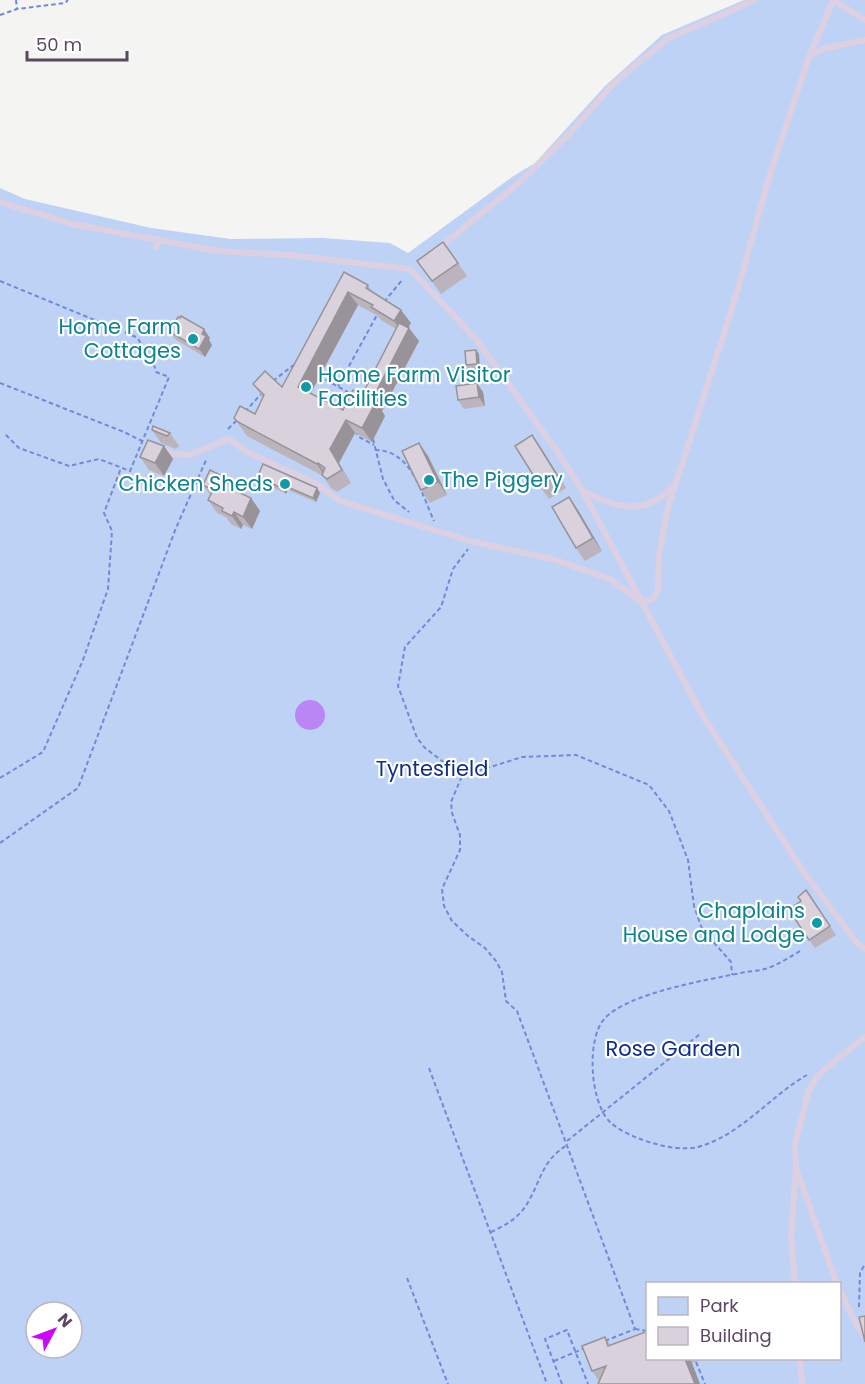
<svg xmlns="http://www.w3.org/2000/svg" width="865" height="1384" font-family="Poppins,sans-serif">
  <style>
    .green { fill: #bed2f5; fill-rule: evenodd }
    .water { fill: #ba86f6 }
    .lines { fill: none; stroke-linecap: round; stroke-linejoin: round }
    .path { stroke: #718ad7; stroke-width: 2; stroke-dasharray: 4.5 3; stroke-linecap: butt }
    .lane { stroke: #ded0e3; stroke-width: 6 }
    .wall { fill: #bbb4bc; fill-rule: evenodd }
    .shaded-wall { fill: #989299 }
    .building { fill: #d9d1db; stroke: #989299; stroke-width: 1.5 }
    .culture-dot { fill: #0f9aa8; stroke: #fff; stroke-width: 2 }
    .labels { text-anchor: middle; stroke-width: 4.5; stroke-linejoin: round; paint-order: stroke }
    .culture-label { font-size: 21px; fill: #0d838f; stroke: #fff; text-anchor: end }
    .park-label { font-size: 21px; fill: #0d2d8f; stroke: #fff }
  </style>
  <rect width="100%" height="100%" fill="#f4f5f2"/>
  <path class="green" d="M744,0H865V1384H0V188L25,199L151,228L231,239L323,238L390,243L408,253L512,177L535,163L605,86L662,35ZM648,1284H840V1358H648ZM36,1312H72V1348H36Z"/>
  <circle class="water" cx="310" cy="715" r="15"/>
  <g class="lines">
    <g class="path">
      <polyline points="16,0 17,9"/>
      <polyline points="0,15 17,9 65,3 68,0"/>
      <path d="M0,281L136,337C142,342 141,348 145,354C149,361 155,363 156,372L169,377L130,471L99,459L69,466L19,448L4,433"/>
      <polyline points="384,302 403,279"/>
      <polyline points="319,376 353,395"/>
      <polyline points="273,381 295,364"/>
      <polyline points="0,383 124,432 142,441"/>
      <polyline points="338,386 377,315"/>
      <polyline points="245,412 261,394"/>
      <polyline points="228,429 237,420"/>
      <polyline points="355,431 359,437 374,445"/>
      <polyline points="373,439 383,479 394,500 409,512"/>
      <path d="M375,450C412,450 421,493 434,521"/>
      <polyline points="462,776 425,748 417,738 398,686 405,647 441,607 453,569 468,549"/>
      <polyline points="0,778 43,752 83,660 108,589 112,531 104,513 121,468"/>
      <polyline points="0,843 78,788 176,528 207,458"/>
      <path d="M800,951C790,957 779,964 768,968C760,971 750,971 741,973C706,980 629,993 605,1018C586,1038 590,1101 609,1121C626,1138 674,1153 698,1147C741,1135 769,1097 807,1075"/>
      <polyline points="429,1068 547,1384"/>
      <polyline points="567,1141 700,1034"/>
      <path d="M491,1232C504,1226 517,1219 525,1207C541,1183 540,1162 567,1145"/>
      <polyline points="407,1278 448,1384"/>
      <polyline points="859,1307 860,1273 865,1264"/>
      <polyline points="635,1329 648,1331"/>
      <polyline points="605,1341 635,1329 517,1011 506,1001 502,972 496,961 485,948 468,936 452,921 444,906 442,889 460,850 460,835 452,813 451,802 462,776 522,757 576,755 649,785 669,811 688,860 694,906 702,929 731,962 732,975"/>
      <polyline points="554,1361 585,1348"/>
      <polyline points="696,1362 705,1384"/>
      <polyline points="562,1384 545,1339 567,1330 588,1384"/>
    </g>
    <g class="lane">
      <polyline points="833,0 865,20"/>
      <polyline points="810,56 822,49 865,40"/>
      <polyline points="0,202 72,224 158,240"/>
      <polyline points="156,247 158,240 218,251 288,255 410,269 476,339 559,454 582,490 701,713 803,871 857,943 865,949"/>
      <polyline points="440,247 520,182 571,132 613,84 667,39 755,0"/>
      <polyline points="162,449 175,454 189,455 229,439 247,452 317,484 340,501 470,541 556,560 610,579 640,601"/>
      <path d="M582,490C613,508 646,517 673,486"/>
      <polyline points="643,603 652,599 658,590 659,555 668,507 732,309 771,171 809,57 833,0"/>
      <polyline points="797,1171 837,1284"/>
      <polyline points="795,1284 791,1235 796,1168 795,1144 809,1090 816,1078 825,1069 865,1037"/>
      <polyline points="840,1290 855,1322 865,1337"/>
      <polyline points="800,1358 802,1384"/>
    </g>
  </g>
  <g class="wall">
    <polygon points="443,242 467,276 441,294 417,261"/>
    <path d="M344,272L368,285L372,291L411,323L408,327L419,341L382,411L385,416L372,442L355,433L339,463L351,483L337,492L331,488L323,476L247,436L234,418L255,414L263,398L253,384L282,387ZM358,305L378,316L381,320L396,329L362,395L343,410L311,393Z"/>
    <polygon points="170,332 210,338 209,340 212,345 205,357 176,340"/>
    <polygon points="476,350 479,354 480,369 469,370 466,365"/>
    <polygon points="483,392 485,406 464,409 458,400"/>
    <polygon points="152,430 170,433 179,446 176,449 161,443"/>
    <polygon points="419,443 428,456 447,495 430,503 421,490"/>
    <polygon points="164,446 173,459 164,476 149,470 140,457"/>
    <polygon points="541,448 566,488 549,499 540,486"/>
    <polygon points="258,476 317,488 320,493 316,502 288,490 286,494 261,481"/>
    <polygon points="224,477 229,483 238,488 242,493 251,498 260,511 252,529 243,525 241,529 231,524 226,517 217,513 208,500 211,496 203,485"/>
    <polygon points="569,497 578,510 602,551 585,561 576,548"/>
    <polygon points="806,890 836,935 815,948 795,919 800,915 801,901"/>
    <polygon points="605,1337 610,1345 648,1359 704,1359 692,1363 599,1381 592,1371"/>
  </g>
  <g class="shaded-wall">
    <polygon points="348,292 358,305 307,400 298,387"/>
    <polygon points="401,310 411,323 404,335 394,321"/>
    <polygon points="409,328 419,341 382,411 385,416 372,442 362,428 372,400"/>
    <polygon points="204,329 210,338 209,340 212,345 205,357 199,349 202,334"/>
    <polygon points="476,350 479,354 480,369 477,364"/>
    <polygon points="477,383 483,392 485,406 479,397"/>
    <polygon points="346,420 355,433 339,463 351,483 330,449"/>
    <polygon points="532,435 541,448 566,488 557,475"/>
    <polygon points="419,443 428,456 447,495 438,482"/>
    <polygon points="164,446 173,459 164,476 155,463"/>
    <polygon points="318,463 327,476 326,478 317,464"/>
    <polygon points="285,486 288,490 286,494 283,489"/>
    <polygon points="317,488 320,493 316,502 313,498"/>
    <polygon points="569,497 578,510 602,551 593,538"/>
    <polygon points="251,498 260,511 252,529 243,517"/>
    <polygon points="234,512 243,525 241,529 232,516"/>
    <polygon points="685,1359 689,1359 692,1363 700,1384 695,1384"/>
  </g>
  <g class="building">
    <polygon points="443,242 458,263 432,281 417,261"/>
    <polygon points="344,272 368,285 366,288 401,310 394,321 371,307 373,305 348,292 298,387 343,410 353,390 362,395 399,323 409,328 372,400 376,402 362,428 346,420 330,449 342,470 327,479 322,475 325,468 318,463 317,464 238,422 234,418 240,406 255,414 264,395 253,384 265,371 282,387"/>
    <polygon points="181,316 204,329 202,334 206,336 199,349 170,332 178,317 180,318"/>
    <polygon points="476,350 477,364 466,365 465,351"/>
    <polygon points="477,383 479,397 458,400 456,386"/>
    <polygon points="153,426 170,433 167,436 152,430"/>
    <polygon points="532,435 557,475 540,486 515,446"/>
    <polygon points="148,440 164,446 155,463 140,457"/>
    <polygon points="419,443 438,482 421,490 402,451"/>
    <polygon points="263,464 317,488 313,498 285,486 283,489 258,476"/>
    <polygon points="210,470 224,477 222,480 238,488 236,491 251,498 243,517 234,512 232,516 222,511 223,508 208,500 213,490 203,485"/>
    <polygon points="569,497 593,538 576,548 552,507"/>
    <polygon points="806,890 830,926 809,940 795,919 801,915 794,906 801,901 798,897"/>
    <polygon points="865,1316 865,1342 859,1317"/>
    <polygon points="648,1331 648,1359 685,1359 695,1384 598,1384 606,1366 592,1371 582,1346 605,1337 608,1346"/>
  </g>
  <g class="culture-dot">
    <circle cx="193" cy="339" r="6"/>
    <circle cx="306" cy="387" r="6"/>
    <circle cx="429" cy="480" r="6"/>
    <circle cx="285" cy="484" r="6"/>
    <circle cx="817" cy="923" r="6"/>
  </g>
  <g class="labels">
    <g class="culture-label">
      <text x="181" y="334">Home Farm<tspan x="181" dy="24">Cottages</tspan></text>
      <text x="318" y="382" text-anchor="start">Home Farm Visitor<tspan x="318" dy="24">Facilities</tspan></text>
      <text x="441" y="487" text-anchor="start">The Piggery</text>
      <text x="273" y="491">Chicken Sheds</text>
      <text x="805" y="918">Chaplains<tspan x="805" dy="24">House and Lodge</tspan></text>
    </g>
    <g class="park-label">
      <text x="432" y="776">Tyntesfield</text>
      <text x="673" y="1056">Rose Garden</text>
    </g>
  </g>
  <rect x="646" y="1282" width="195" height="78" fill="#ffffff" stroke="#bdb5c0" stroke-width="1.5"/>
  <rect x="658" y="1297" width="30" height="18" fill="#bed2f5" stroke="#bdb5c0" stroke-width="1.5"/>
  <text x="700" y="1312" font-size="18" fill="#5b4762">Park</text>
  <rect x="658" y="1327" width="30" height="18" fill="#d9d1db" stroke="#bdb5c0" stroke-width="1.5"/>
  <text x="700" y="1342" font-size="18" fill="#5b4762">Building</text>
  <g transform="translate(54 1330) rotate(49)"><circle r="28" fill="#ffffff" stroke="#bdb5c0" stroke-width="1.5"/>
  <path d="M0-4.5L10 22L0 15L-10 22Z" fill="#cd07fa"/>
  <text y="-9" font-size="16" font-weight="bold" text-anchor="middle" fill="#5b4762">N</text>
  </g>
  <path d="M27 51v9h100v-9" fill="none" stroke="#5b4762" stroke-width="3"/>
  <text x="36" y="51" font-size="18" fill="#5b4762" stroke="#ffffff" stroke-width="4.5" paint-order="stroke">50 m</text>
</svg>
